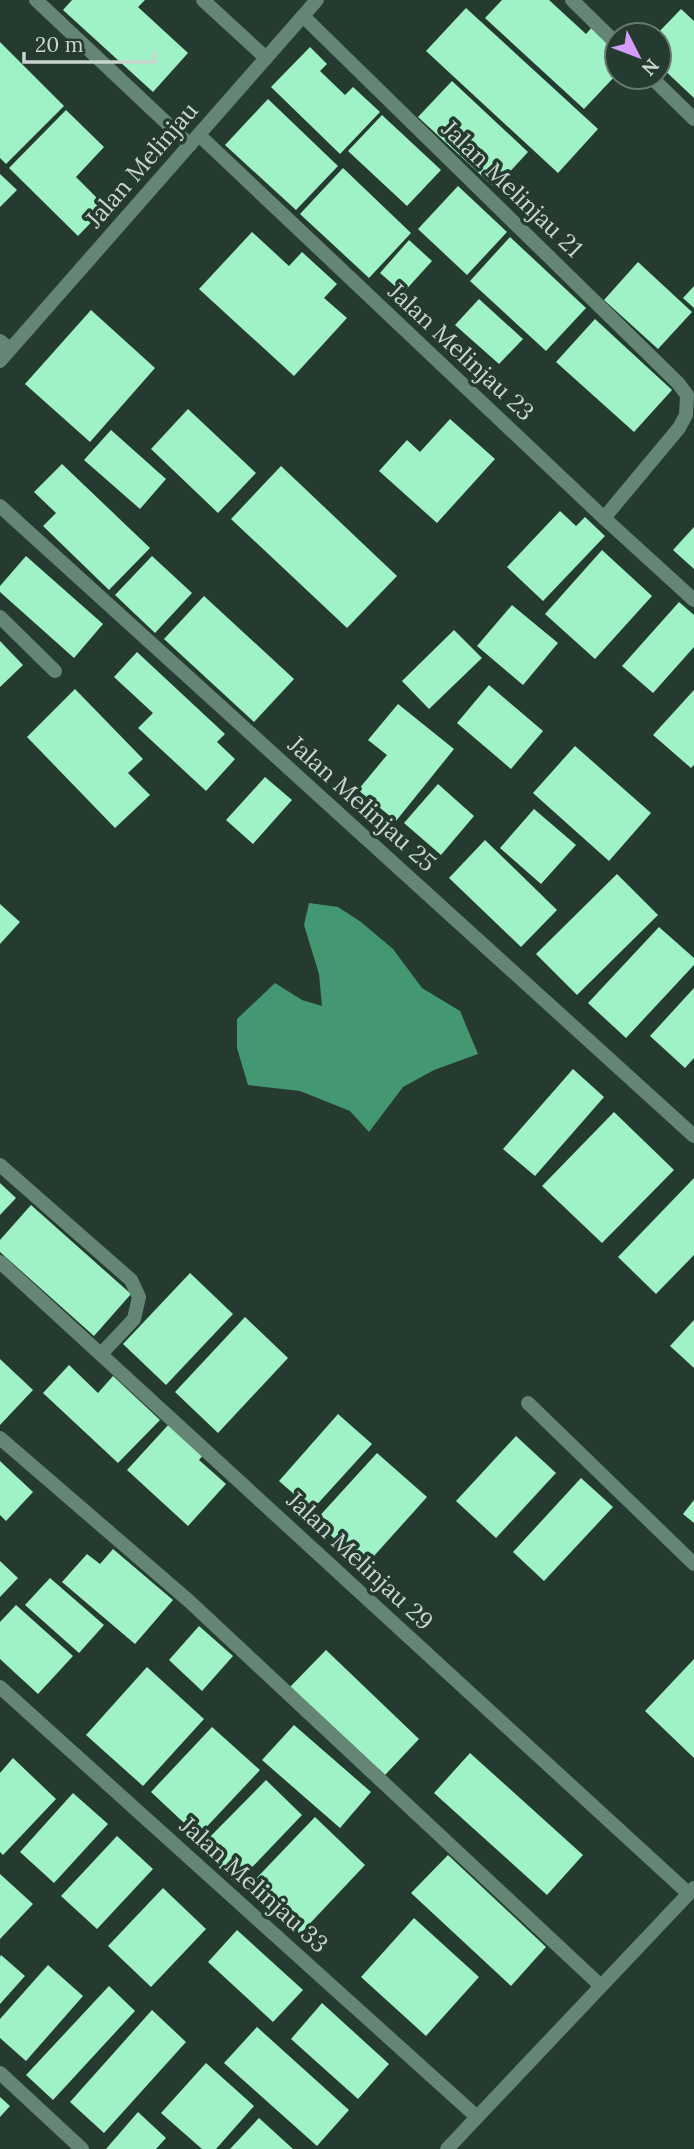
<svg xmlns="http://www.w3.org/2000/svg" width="694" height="2149" font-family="Lora,serif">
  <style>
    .water { fill: #449871 }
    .building { fill: #9ef2c6 }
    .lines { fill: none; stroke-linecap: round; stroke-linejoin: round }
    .minor { stroke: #658674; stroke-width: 14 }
    .tertiary { stroke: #658674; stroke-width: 14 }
    .labels { text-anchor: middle; stroke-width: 7; stroke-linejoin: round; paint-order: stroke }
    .street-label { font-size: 24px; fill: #c9d6ce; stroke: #253b30 }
  </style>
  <rect width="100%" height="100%" fill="#253b30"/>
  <polygon class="water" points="309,903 338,907 361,922 393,949 422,988 460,1011 478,1054 434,1070 403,1087 369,1132 350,1111 300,1091 248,1085 237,1048 237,1019 275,983 302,1000 322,1006 319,974 304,925"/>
  <g class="building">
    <polygon points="72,0 145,0 138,7 188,53 153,92 63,10"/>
    <polygon points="502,0 549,0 586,34 594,25 617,46 617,74 584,109 485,18"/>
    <polygon points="466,8 598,129 558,173 426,51"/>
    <polygon points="681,9 694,21 694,98 659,65 659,35 656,35"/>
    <polygon points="0,42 64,106 6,164 0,158"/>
    <polygon points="310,47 327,64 320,71 345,95 353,87 380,112 340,154 271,87"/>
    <polygon points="452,81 528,152 495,188 418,117"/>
    <polygon points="268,99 338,166 296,210 225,145"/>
    <polygon points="66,110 104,147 76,177 106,207 78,236 9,168"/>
    <polygon points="382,115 441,170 407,206 348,151"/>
    <polygon points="343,168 411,233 369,278 300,214"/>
    <polygon points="0,174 17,190 0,207"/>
    <polygon points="458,186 507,232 467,275 418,229"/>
    <polygon points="252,232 289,266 302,252 337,284 324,298 347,318 294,376 199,289"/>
    <polygon points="510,237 586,308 546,351 470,281"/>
    <polygon points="409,240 432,261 403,293 380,273"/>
    <polygon points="638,262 692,312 658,349 604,300"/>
    <polygon points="694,286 694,308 683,298"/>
    <polygon points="479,299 523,339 499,364 455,325"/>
    <polygon points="91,310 155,368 90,442 25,384"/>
    <polygon points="595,319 672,390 634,432 556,362"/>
    <polygon points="188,409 256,473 218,513 151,449"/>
    <polygon points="450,419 495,459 437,523 379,471 407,440 420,452"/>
    <polygon points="111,430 166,479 140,509 84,460"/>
    <polygon points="62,464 150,548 109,590 43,526 56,513 34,492"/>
    <polygon points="281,466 397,576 347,628 231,519"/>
    <polygon points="560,511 576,526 585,517 605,536 543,601 507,567"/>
    <polygon points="694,527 694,569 673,550"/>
    <polygon points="602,550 652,596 595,659 545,614"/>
    <polygon points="26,556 103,624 74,658 0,592 0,586"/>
    <polygon points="152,556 192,593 155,633 115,595"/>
    <polygon points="204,596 294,679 254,722 164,639"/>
    <polygon points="679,602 694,615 694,647 653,693 622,666"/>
    <polygon points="512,605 558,643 523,685 477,646"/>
    <polygon points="454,630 482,658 429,709 402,681"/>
    <polygon points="0,641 23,665 0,687"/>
    <polygon points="137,652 225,734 217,742 235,759 206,791 138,728 153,713 114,677"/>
    <polygon points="489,685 543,731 511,769 457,723"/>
    <polygon points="75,689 143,759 128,773 150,795 115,828 27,737"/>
    <polygon points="694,690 694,765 691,768 653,735"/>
    <polygon points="398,704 454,749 396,821 358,790 387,755 368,740"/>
    <polygon points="575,746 651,813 609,861 533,793"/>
    <polygon points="265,777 292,800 253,844 226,820"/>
    <polygon points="438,784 474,816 441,855 404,823"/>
    <polygon points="534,809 576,845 541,884 500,848"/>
    <polygon points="485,840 557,910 521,947 449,878"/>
    <polygon points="617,874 658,915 577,995 536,954"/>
    <polygon points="0,904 20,922 0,944"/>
    <polygon points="659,927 694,958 694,965 626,1038 588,1003"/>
    <polygon points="694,988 694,1058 685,1068 650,1036"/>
    <polygon points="573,1069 604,1097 535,1176 503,1149"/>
    <polygon points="614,1112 674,1170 602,1243 542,1186"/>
    <polygon points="694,1178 694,1255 656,1294 618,1257"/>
    <polygon points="0,1183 16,1198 0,1215"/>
    <polygon points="31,1205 131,1294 94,1336 0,1252 0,1240"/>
    <polygon points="190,1273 233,1314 166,1385 123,1344"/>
    <polygon points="245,1317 288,1358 218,1433 175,1392"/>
    <polygon points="694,1320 694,1368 670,1346"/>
    <polygon points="0,1359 33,1390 0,1425"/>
    <polygon points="69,1365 98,1393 113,1376 160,1420 118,1463 43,1393"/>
    <polygon points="338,1414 372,1444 312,1510 279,1481"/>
    <polygon points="170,1423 204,1454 199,1460 226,1484 188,1526 127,1470"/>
    <polygon points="516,1436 556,1473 496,1538 456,1501"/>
    <polygon points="377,1453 427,1497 365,1566 315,1521"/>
    <polygon points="0,1461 33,1492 6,1521 0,1515"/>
    <polygon points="581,1478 613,1507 544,1581 513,1552"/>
    <polygon points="694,1500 694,1523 683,1514"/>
    <polygon points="113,1549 173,1600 135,1644 62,1582 87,1554 100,1564"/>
    <polygon points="0,1561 18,1578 0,1597"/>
    <polygon points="50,1578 104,1625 79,1653 25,1605"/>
    <polygon points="16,1605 73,1656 38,1694 0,1659 0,1622"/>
    <polygon points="199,1626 233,1656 202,1691 169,1660"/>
    <polygon points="326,1650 419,1739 385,1775 290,1687"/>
    <polygon points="694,1659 694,1758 645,1711"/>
    <polygon points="147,1667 204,1719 143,1786 86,1735"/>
    <polygon points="294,1725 371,1792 340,1828 262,1760"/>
    <polygon points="212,1727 260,1770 198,1836 151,1792"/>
    <polygon points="470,1753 583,1855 547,1895 434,1793"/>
    <polygon points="13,1758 56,1799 3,1855 0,1852 0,1773"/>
    <polygon points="266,1780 302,1815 236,1884 199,1848"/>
    <polygon points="73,1793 108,1824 54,1883 20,1852"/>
    <polygon points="315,1817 365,1865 300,1934 250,1885"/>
    <polygon points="117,1836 153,1869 97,1929 61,1896"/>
    <polygon points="448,1855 546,1947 511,1986 411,1893"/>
    <polygon points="0,1874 33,1904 0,1939"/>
    <polygon points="163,1888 206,1929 151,1987 108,1946"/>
    <polygon points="414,1918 479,1977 426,2036 361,1977"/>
    <polygon points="237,1930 303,1990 273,2022 208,1962"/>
    <polygon points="1,1955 25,1976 0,2004 0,1957"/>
    <polygon points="48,1965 83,1996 26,2061 0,2038 0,2019"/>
    <polygon points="109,1986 135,2011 53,2100 26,2075"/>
    <polygon points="322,2003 389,2064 358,2099 291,2039"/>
    <polygon points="152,2010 186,2042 104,2133 70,2102"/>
    <polygon points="257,2027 349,2110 317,2146 224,2063"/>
    <polygon points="206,2063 254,2106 216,2149 202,2149 161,2113"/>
    <polygon points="0,2097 10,2106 0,2117"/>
    <polygon points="138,2112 166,2138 156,2149 106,2149"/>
    <polygon points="259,2118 293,2149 230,2149"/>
  </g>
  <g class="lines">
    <g class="minor">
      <polyline points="36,0 190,145"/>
      <polyline points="203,0 266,58"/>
      <polyline points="572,0 617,44"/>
      <polyline points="303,16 678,383 687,395 686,415 679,428 604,518"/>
      <polyline points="651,77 694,119"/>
      <polyline points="199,135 604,518 694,600"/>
      <polyline points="0,341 10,349"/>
      <polyline points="0,506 694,1136"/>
      <polyline points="0,617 55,671"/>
      <polyline points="0,1165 131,1280 139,1297 134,1319 101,1354"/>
      <polyline points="0,1262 688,1893"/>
      <polyline points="528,1403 694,1564"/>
      <polyline points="0,1438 189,1601 601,1986"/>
      <polyline points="0,1687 477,2117"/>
      <polyline points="0,2073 82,2149"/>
      <polyline points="447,2149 694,1888"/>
    </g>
    <polyline class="tertiary" points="0,361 317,0"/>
  </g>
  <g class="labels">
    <g class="street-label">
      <text transform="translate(142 165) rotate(-49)" y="8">Jalan Melinjau</text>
      <text transform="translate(512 189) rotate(44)" y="8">Jalan Melinjau 21</text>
      <text transform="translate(461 352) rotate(43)" y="8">Jalan Melinjau 23</text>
      <text transform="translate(362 804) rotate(42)" y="8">Jalan Melinjau 25</text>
      <text transform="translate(360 1561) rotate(43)" y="8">Jalan Melinjau 29</text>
      <text transform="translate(254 1885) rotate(42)" y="8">Jalan Melinjau 33</text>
    </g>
  </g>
  <g transform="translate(638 56) rotate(132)"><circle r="33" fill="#253b30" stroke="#67796f" stroke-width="2"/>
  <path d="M0-5L12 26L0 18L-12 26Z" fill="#d49cfb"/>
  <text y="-10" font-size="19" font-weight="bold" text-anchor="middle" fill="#c9d6ce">N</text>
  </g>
  <path d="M24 52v10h130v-10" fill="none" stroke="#c9d6ce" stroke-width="3.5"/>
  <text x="35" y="52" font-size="21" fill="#c9d6ce" stroke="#253b30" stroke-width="5" paint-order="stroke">20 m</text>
</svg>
